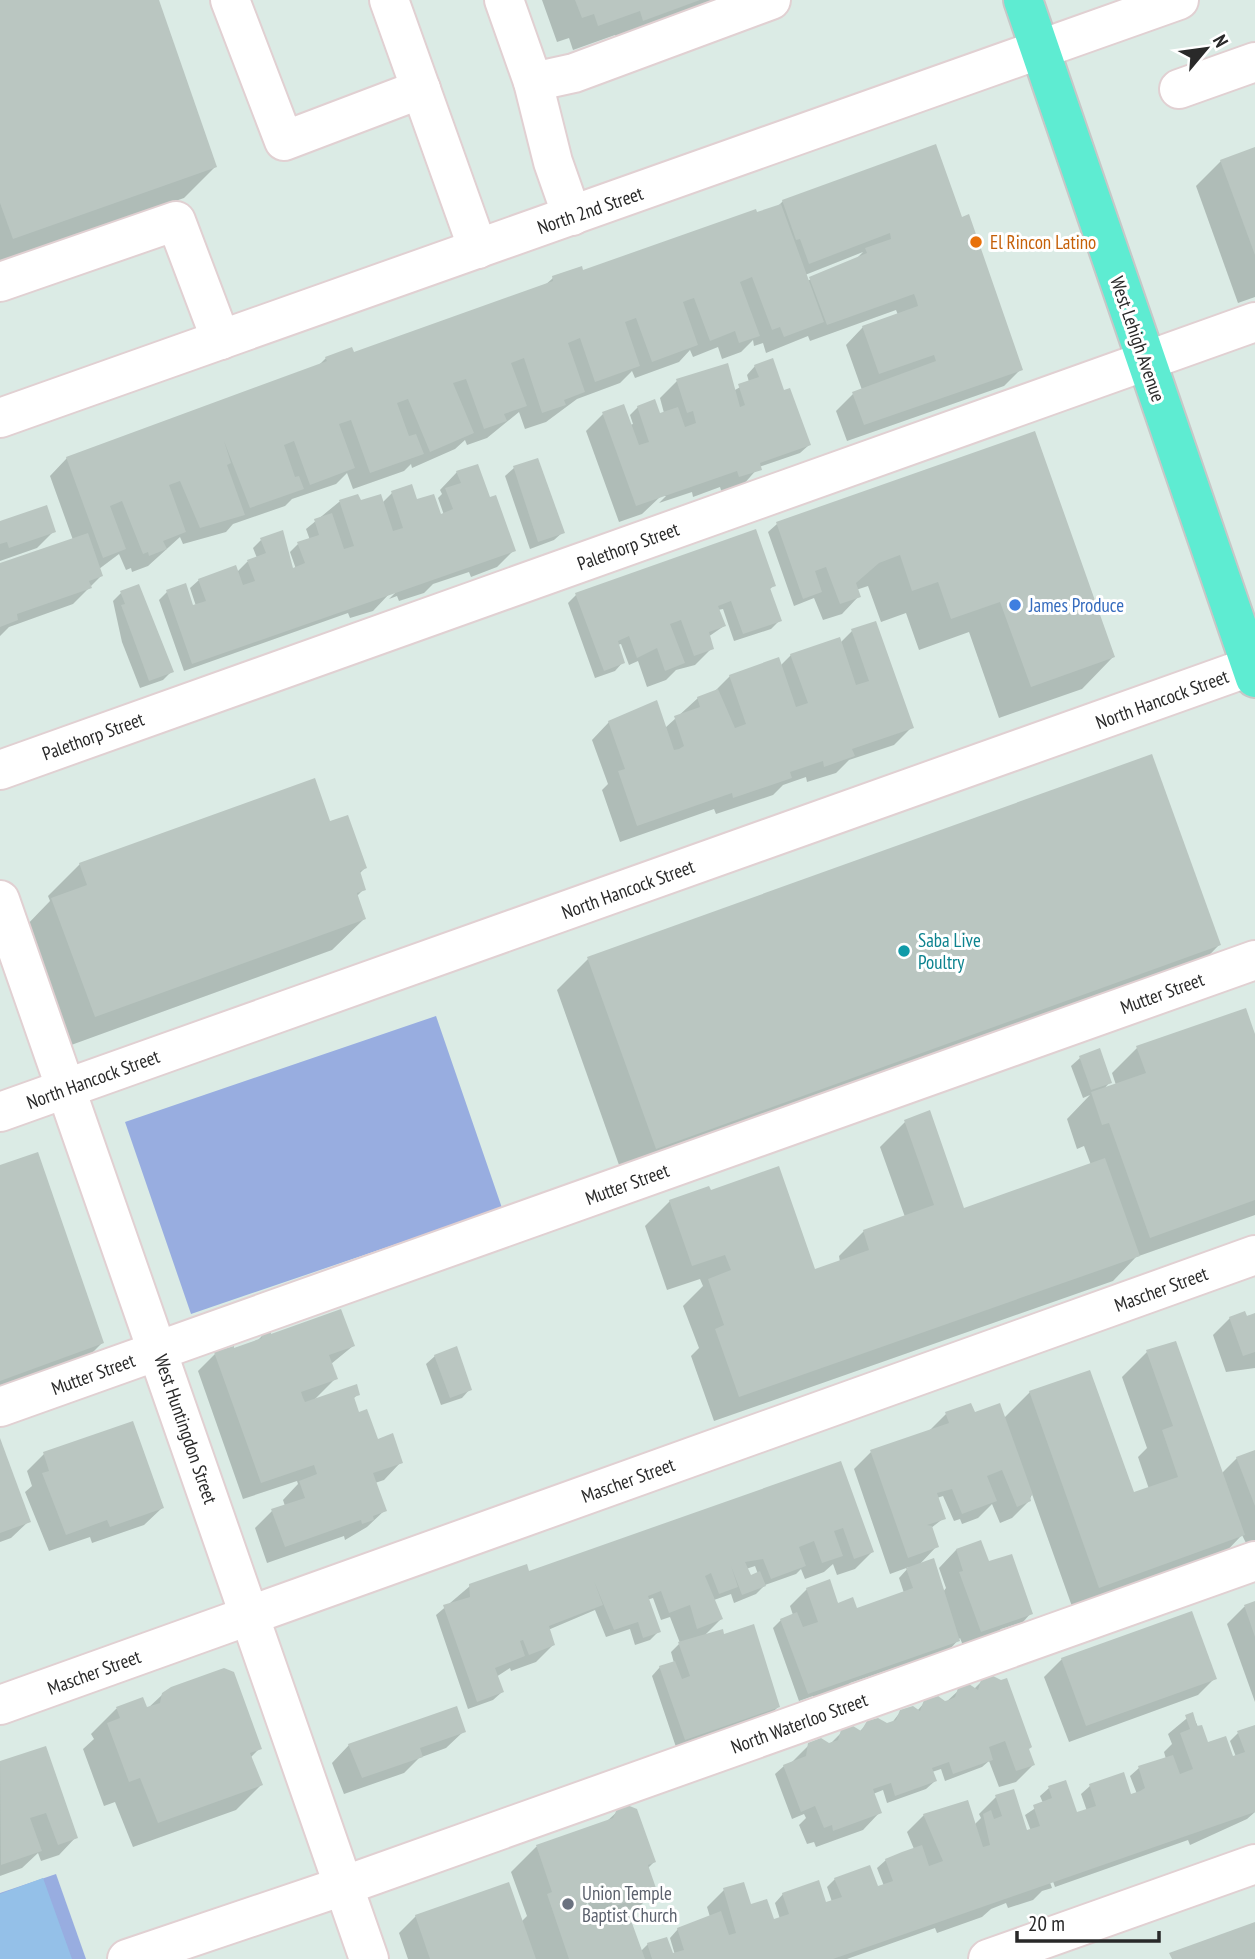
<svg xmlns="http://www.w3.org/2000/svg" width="1255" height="1959" font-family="'PT Sans Narrow',sans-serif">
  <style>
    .green { fill: #98ade0 }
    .pitch { fill: #94c0e8 }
    .shadow { fill: #0003; fill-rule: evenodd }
    .building { fill: #bac6c1 }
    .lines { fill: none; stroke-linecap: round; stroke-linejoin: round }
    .minor-casing { stroke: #e1d0d2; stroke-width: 42 }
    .major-casing { stroke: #c7c7c7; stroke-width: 42 }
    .minor { stroke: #fff; stroke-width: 38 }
    .major { stroke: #5eecd2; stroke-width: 38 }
    .food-dot { fill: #e8710a; stroke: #fff; stroke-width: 2.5 }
    .shop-dot { fill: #3f7fe0; stroke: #fff; stroke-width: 2.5 }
    .culture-dot { fill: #0f9aa8; stroke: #fff; stroke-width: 2.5 }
    .worship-dot { fill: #6b7280; stroke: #fff; stroke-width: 2.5 }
    .labels { text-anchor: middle; stroke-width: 6; stroke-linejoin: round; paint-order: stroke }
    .street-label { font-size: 19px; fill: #292929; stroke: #fff }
    .food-label { font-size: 19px; fill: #c56008; stroke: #fff; text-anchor: start }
    .shop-label { font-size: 19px; fill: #366cbe; stroke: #fff; text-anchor: start }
    .culture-label { font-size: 19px; fill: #0d838f; stroke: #fff; text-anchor: start }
    .worship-label { font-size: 19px; fill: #5b616d; stroke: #fff; text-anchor: start }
  </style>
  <rect width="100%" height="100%" fill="#dbebe5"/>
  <g class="green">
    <polygon points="436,1016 502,1208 191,1314 125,1122"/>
    <polygon points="56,1874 86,1959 0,1959 0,1893"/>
  </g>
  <polygon class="pitch" points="43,1878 72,1959 0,1959 0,1894"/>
  <g class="shadow">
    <polygon points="0,0 157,0 215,167 184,198 0,262"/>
    <polygon points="542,0 733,0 618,45 615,35 573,50 569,38 557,42"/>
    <polygon points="1255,149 1255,297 1238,303 1196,186 1221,161"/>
    <path d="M783,201L961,219L1021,369L1004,386L847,441L836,411L853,394L862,390L846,345L863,327L898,315L896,310L810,341L808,336L766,353L763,343L754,346L753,340L741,352L722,359L718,347L693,357L690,350L679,362L635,378L632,371L620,383L577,399L546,422L525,429L519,412L487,438L467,445L465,440L455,449L412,468L411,464L404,471L353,489L347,473L336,484L292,499L285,506L233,524L226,532L183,544L180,537L148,566L132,572L131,568L126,570L119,554L99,569L101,576L73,604L9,627L0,636V565L73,540L50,476L67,458L318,366L326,358L353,354L544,286L553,278L582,273L777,207ZM863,252L855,260L807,281L805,275Z"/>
    <polygon points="755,366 782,392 809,445 800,453 759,467 742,486 722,493 720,487 693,497 692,492 659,503 666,496 661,496 642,514 619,522 586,431 603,414 630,425 633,424 630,415 638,407 659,415 664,413 660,398 677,381 735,390 749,382 747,375"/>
    <polygon points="1034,433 1113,657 1082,689 999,718 969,632 919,650 906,613 881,622 868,586 856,590 859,596 842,614 823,620 814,598 794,606 768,532 777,524"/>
    <polygon points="514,468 563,532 554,540 530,549 505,476"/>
    <polygon points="457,472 489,499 514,550 497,567 471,577 469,572 433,584 424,593 399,601 397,596 389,599 396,592 391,592 373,611 350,618 348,613 184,671 159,600 167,592 192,607 196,606 190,588 199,580 237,572 247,562 257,558 253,548 261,540 291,570 296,569 290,552 298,544 310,540 306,529 339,502 357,496 360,504 382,503 392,493 416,501 440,516 444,515 438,498 442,494 440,490"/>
    <polygon points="0,523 54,531 37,548 0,561"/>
    <polygon points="774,585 769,590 780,620 771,629 734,641 723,609 718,610 724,626 708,637 712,648 695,665 676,670 666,680 647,687 638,661 629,665 621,644 617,645 623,662 615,671 595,678 568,603 576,595"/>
    <polygon points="121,593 171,672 163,680 140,688 122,642 113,601"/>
    <polygon points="852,631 912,727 894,745 849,760 836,773 807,782 806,777 783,785 773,795 716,814 714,809 620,842 602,790 608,784 592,740 609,722 665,728 698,698 713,693 730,676 780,666 791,655 840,643"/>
    <polygon points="329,824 365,868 359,874 364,889 356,897 364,919 332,950 63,1048 21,931 50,901 48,896 80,864"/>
    <polygon points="1219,945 1188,977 624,1179 557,990 588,959"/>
    <polygon points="1255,1039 1255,1215 1136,1257 1113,1281 714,1421 691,1356 699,1348 683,1306 703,1286 700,1279 667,1290 645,1226 670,1201 814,1271 840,1262 839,1256 864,1231 905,1217 880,1147 905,1122 963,1210 1091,1165 1084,1146 1077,1149 1067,1119 1090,1095 1083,1098 1071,1066 1080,1058 1110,1082 1103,1090 1116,1085 1112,1073 1137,1048"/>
    <polygon points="0,1167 102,1343 77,1368 0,1395"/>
    <polygon points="1255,1315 1255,1368 1226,1372 1213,1335 1230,1318"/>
    <polygon points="262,1336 353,1346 331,1364 336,1378 313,1401 358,1394 353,1399 358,1414 377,1441 401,1462 384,1480 375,1483 385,1510 367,1527 345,1540 344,1536 267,1563 255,1528 272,1511 285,1506 283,1500 298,1484 297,1481 243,1499 198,1371 215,1354 256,1342"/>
    <polygon points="1147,1352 1221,1474 1237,1458 1255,1452 1255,1540 1246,1543 1242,1535 1218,1560 1074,1612 1032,1494 1029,1501 1012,1518 1000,1523 992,1504 978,1518 962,1524 960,1519 954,1521 943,1496 937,1498 944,1518 931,1528 937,1546 918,1566 943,1592 946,1588 939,1568 956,1550 980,1542 988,1565 1031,1613 1023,1622 1001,1629 992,1638 964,1648 960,1638 950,1649 850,1683 841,1692 815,1701 813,1696 799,1701 773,1628 781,1620 793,1615 790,1606 807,1589 856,1611 904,1593 899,1578 909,1567 890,1574 854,1469 871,1452 928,1432 946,1414 1004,1418 1030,1392 1133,1494 1149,1489 1138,1457 1147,1448 1122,1377"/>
    <polygon points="435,1356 470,1389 462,1398 441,1405 426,1364"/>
    <polygon points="0,1442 29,1521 11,1538 0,1542"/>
    <polygon points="44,1454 162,1508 144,1525 92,1543 90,1537 49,1551 25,1492 32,1486 27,1471"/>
    <path d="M840,1463L872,1552L855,1569L837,1575L833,1564L824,1572L805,1579L801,1569L796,1574L765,1585L756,1594L734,1603L731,1594L714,1600L721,1619L703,1637L778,1707L770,1715L676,1747L652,1676L660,1667L674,1663L671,1652L680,1643L670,1617L661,1620L653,1598L647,1600L659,1631L650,1640L635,1645L630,1629L606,1637L595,1610L548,1630L553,1645L536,1662L511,1671L510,1668L496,1677L502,1692L493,1700L468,1709L436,1615L470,1586L529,1573ZM755,1566L758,1574L750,1577L746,1569Z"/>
    <polygon points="1255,1603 1255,1702 1227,1624 1244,1607"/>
    <polygon points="1062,1659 1215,1678 1198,1695 1069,1742 1044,1677"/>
    <polygon points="982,1681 1027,1750 1033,1765 1016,1782 999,1787 989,1761 982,1767 945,1781 941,1769 932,1772 935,1781 926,1789 887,1803 883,1790 873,1794 880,1812 863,1830 816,1847 814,1842 807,1844 799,1825 806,1818 804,1814 792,1819 775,1774 784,1766 791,1763 809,1745 830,1744 842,1732 859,1732 868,1723 891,1724 901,1711 917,1711 925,1702 945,1703 959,1690 974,1689"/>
    <polygon points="163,1694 260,1748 250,1758 261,1785 236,1810 133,1847 115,1802 104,1806 83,1749 94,1739 91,1734 116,1709 142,1699 146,1710"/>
    <path d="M1192,1714L1206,1744L1232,1758L1236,1757L1230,1741L1238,1733L1255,1727V1812L1247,1819L1190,1845L1188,1840L1055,1887L1034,1829L1032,1831L1052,1888L1042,1891L1033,1900L1008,1908L1006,1903L991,1909L982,1917L937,1933L935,1928L847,1959H408L399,1933L416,1916L521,1922L527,1916L511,1872L536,1847L606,1822L618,1811L654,1862L647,1869L655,1891L638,1908L626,1912L640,1952L648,1944L671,1956L675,1955L670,1938L678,1929L710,1917L707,1907L724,1890L772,1922L780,1919L775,1903L783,1894L825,1904L832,1902L827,1887L835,1879L876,1888L884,1886L877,1868L886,1860L914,1849L907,1832L924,1815L974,1825L981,1818L979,1814L996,1797L1026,1832L1031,1831L1025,1815L1043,1803L1040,1796L1049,1788L1076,1815L1087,1811L1081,1794L1090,1786L1123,1774L1129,1796L1137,1794L1130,1776L1139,1768L1166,1759L1164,1752L1172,1744L1168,1734ZM588,1903L596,1925L592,1926L584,1905Z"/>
    <polygon points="464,1731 446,1748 419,1758 404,1773 344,1794 332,1763 349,1745"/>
    <polygon points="45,1748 76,1837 59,1855 41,1861 38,1853 22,1868 0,1876 0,1764"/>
  </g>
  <g class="building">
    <polygon points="0,0 159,0 217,167 13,239 0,203"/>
    <polygon points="575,0 700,0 643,21 640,11 598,26 594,14 582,18"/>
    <polygon points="936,144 962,217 969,214 1023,370 864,425 852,392 936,361 934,355 879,374 862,326 918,306 916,299 914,294 827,325 809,277 867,253 865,248 891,239 890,233 809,264 800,239 796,240 782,200"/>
    <polygon points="1255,147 1255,255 1220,160"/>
    <polygon points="781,204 824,322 784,337 780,327 772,330 752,277 740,282 760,336 739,343 735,331 710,341 694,298 688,300 683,302 698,345 652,362 636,318 625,322 640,366 595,382 580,338 568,343 585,392 564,400 566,405 542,413 524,358 511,363 527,406 504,414 507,421 484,429 466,379 453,383 474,433 430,452 408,399 397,403 409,436 416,434 424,454 370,473 351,420 339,424 355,468 310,485 294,441 284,445 295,477 299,476 304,489 250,508 224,441 231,463 227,465 245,515 200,528 180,481 169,485 186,532 163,541 167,549 149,556 148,552 143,554 122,501 110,506 126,549 103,558 66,457 327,361 325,357 352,347 354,352 553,281 552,276 582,266 583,270 756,209 757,212"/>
    <polygon points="773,358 784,390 790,388 811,445 760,463 762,470 739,477 737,471 636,506 602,412 624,404 639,445 649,442 637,406 655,399 660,413 678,407 685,427 696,423 693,411 687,413 676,379 728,363 740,407 745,405 738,384 759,377 754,365"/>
    <polygon points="1035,431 1115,657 1031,687 1000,602 951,619 938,582 912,591 900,555 879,563 856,583 861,597 840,604 826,567 815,571 822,592 803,599 776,522"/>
    <polygon points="538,458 565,533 538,542 513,466"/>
    <polygon points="478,464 490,497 496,495 516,551 192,664 166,590 186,583 193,605 206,601 198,579 236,565 243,585 255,581 247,560 266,553 260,538 283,530 293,568 305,563 297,542 319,535 314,519 332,513 344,549 354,546 339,500 358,494 361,500 381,494 393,531 403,528 391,491 412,484 417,499 434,494 441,514 453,509 445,488 461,483 456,471"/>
    <polygon points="47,505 56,532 9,548 7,542 0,544 0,521"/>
    <polygon points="756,529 776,586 770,588 782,621 743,634 731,601 718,606 726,626 709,632 714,649 694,656 681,620 670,624 685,663 665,671 657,648 637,658 629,636 618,641 625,663 604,671 575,593"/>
    <polygon points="88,533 103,576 89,581 92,588 17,614 18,620 0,627 0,563"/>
    <polygon points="139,584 174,672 149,681 121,605 125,604 120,591"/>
    <polygon points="876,621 914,728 852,749 855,756 824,767 823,761 790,772 792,778 733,798 732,793 637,826 618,771 625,769 608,721 657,700 674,750 679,749 684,746 674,716 700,707 697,697 718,689 735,728 746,724 729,675 779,657 796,707 808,703 790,654 840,637 856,685 869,681 851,629"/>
    <polygon points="1152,754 1221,945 656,1149 587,957"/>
    <polygon points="315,778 330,821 348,815 367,868 360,871 366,890 357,893 366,919 95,1017 51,898 87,885 79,863"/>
    <polygon points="1246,1008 1255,1034 1255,1200 1150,1238 1109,1123 1102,1125 1091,1092 1146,1073 1136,1046"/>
    <polygon points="1100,1048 1112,1083 1091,1090 1079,1056"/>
    <polygon points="930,1110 964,1208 1105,1158 1140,1256 739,1397 715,1329 724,1325 708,1279 731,1270 725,1255 692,1266 669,1200 709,1186 711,1190 779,1166 815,1269 869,1250 863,1230 934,1205 904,1120"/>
    <polygon points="38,1152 104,1343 0,1381 0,1165"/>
    <polygon points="341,1309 355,1346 329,1355 338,1379 301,1392 303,1398 305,1402 357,1384 360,1395 354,1397 359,1412 367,1409 378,1439 393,1433 403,1463 373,1473 387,1511 373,1516 374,1520 362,1524 361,1520 285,1547 271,1509 305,1498 299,1481 317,1474 314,1465 261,1483 214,1352 234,1346 234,1348 262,1338 261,1334 271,1331 271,1334"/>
    <polygon points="1245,1311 1247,1316 1255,1313 1255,1352 1243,1356 1229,1317"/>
    <polygon points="1176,1341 1245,1535 1099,1588 1029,1391 1090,1370 1134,1492 1178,1477 1162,1430 1173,1426 1146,1350"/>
    <polygon points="457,1346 472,1390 450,1398 434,1355"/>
    <polygon points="971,1403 975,1412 1000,1403 1033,1495 1030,1496 1031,1501 1017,1507 1002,1470 987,1476 997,1501 962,1514 952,1489 937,1493 946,1519 927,1525 932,1526 939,1547 908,1558 870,1450 949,1423 945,1412"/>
    <polygon points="133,1421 164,1508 110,1527 107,1520 66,1535 42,1473 49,1471 43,1452"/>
    <polygon points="0,1438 31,1522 0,1533"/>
    <polygon points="1255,1450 1255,1506 1236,1457"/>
    <polygon points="841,1461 874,1552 854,1559 843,1528 834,1531 843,1556 822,1563 814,1541 799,1547 806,1566 771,1579 763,1559 745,1562 751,1575 760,1571 766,1586 742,1595 731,1566 738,1587 719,1594 711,1573 705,1576 723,1619 697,1629 690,1605 669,1613 661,1591 648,1596 661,1632 643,1638 638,1622 614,1630 594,1581 603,1605 549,1626 555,1645 529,1655 523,1640 520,1641 525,1656 495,1668 504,1692 477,1702 443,1605 470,1597 469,1584 527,1564 529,1571"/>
    <polygon points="981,1540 989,1561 1012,1554 1033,1614 981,1632 959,1572 963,1571 956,1549"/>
    <polygon points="934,1558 960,1641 808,1694 780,1619 797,1612 803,1627 818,1622 806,1588 830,1579 838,1603 853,1597 857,1608 913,1588 906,1568"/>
    <polygon points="1255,1601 1255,1637 1244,1605"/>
    <polygon points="1192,1611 1217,1679 1086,1726 1061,1658"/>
    <polygon points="754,1624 780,1707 685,1740 659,1666 675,1661 682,1679 690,1676 678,1642 723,1629 724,1634"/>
    <polygon points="224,1668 234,1672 262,1749 250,1753 263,1785 158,1823 140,1778 129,1782 107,1723 120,1718 116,1707 143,1697 147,1707 160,1703 162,1693 171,1687"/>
    <polygon points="993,1676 1001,1680 1007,1678 1032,1747 1029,1749 1035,1765 1016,1771 1005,1741 989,1747 993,1760 953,1774 949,1762 932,1768 937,1781 895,1796 891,1783 873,1789 882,1813 833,1831 832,1825 824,1828 815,1806 801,1812 783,1765 806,1756 808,1743 821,1738 829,1743 838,1740 841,1730 853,1726 861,1731 867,1721 878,1718 887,1723 896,1720 900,1710 913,1706 920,1711 924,1700 938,1696 945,1701 949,1700 955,1697 958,1688 969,1684 978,1690 981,1680"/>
    <polygon points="457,1706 466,1732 420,1748 423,1757 362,1778 348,1744"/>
    <polygon points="1193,1712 1197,1726 1202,1725 1208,1742 1226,1736 1233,1756 1245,1752 1237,1731 1255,1725 1255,1812 833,1959 652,1959 647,1943 667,1937 673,1953 684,1950 677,1928 721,1911 729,1935 736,1933 723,1888 744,1882 751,1904 767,1899 774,1919 789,1914 782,1893 799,1887 819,1880 826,1902 842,1897 834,1878 870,1865 878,1886 893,1881 885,1859 902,1852 922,1845 929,1866 943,1861 923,1814 968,1800 983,1847 990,1845 983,1814 991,1810 994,1819 1002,1816 995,1795 1014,1789 1027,1830 1040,1826 1033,1805 1052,1798 1048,1786 1066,1780 1077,1812 1096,1806 1089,1784 1124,1772 1131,1794 1140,1791 1145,1788 1138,1766 1173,1755 1180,1774 1193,1769 1180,1733 1190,1729 1185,1715"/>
    <polygon points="46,1746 78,1838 58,1845 46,1813 30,1818 42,1851 1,1865 0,1761"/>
    <polygon points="627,1805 637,1809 656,1862 648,1865 657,1891 613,1907 606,1887 583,1895 593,1924 628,1912 645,1959 569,1959 547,1894 552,1892 536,1845 613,1818 617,1809"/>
    <polygon points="509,1882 536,1959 430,1959 415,1915"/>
    <polygon points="1255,1922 1255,1959 1172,1959 1169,1953"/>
  </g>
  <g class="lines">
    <defs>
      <g id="minor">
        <polyline points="230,0 284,141 421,89"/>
        <polyline points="389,0 478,249"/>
        <polyline points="504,0 533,82 574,73 771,0"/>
        <polyline points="533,82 553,162 572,216"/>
        <polyline points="1179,89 1255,62"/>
        <polyline points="0,282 176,221 221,340"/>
        <polyline points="0,418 1179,0"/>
        <polyline points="0,770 1255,322"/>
        <polyline points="0,900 369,1959"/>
        <polyline points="0,1112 1255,665"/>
        <polyline points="0,1407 1255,960"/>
        <polyline points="0,1705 1255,1255"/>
        <polyline points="127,1959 343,1886 1255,1561"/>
        <polyline points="988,1959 1255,1864"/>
      </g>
      <polyline id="major" points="1023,0 1255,678"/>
    </defs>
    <use href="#minor" class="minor-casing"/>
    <use href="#major" class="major-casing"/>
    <use href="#minor" class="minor"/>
    <use href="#major" class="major"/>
  </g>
  <circle class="food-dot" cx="976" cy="242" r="7"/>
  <circle class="shop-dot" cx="1015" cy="605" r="7"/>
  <circle class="culture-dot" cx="904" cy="951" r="7"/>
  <circle class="worship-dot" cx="568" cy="1904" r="7"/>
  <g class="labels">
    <g class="street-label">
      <text transform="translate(590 210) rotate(-19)" y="7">North 2nd Street</text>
      <text transform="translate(1138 339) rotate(71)" y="7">West Lehigh Avenue</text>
      <text transform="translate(628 546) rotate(-20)" y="7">Palethorp Street</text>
      <text transform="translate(1162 699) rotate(-20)" y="7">North Hancock Street</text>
      <text transform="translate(93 736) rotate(-20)" y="7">Palethorp Street</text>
      <text transform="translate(628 889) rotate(-20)" y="7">North Hancock Street</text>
      <text transform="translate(1162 993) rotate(-20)" y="7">Mutter Street</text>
      <text transform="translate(93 1079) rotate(-20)" y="7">North Hancock Street</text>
      <text transform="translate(627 1184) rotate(-20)" y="7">Mutter Street</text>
      <text transform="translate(1161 1289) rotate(-20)" y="7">Mascher Street</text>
      <text transform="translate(93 1374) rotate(-20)" y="7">Mutter Street</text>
      <text transform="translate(186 1429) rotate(71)" y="7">West Huntingdon Street</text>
      <text transform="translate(628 1480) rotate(-20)" y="7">Mascher Street</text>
      <text transform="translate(94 1672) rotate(-20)" y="7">Mascher Street</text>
      <text transform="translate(799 1723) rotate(-20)" y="7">North Waterloo Street</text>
    </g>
    <g class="food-label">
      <text x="990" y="249">El Rincon Latino</text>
    </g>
    <g class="shop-label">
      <text x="1029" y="612">James Produce</text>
    </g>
    <g class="culture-label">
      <text x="918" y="947">Saba Live<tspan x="918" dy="22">Poultry</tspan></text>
    </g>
    <g class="worship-label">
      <text x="582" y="1900">Union Temple<tspan x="582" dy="22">Baptist Church</tspan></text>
    </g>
  </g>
  <g transform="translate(1206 49) rotate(61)" stroke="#ffffff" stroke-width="5" paint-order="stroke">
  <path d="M0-5L12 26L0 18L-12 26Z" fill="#292929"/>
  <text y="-10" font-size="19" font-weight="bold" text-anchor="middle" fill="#292929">N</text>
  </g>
  <path d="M1017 1931v10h142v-10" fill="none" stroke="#292929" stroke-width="3.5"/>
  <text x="1028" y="1931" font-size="21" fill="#292929" stroke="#ffffff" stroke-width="5" paint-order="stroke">20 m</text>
</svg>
